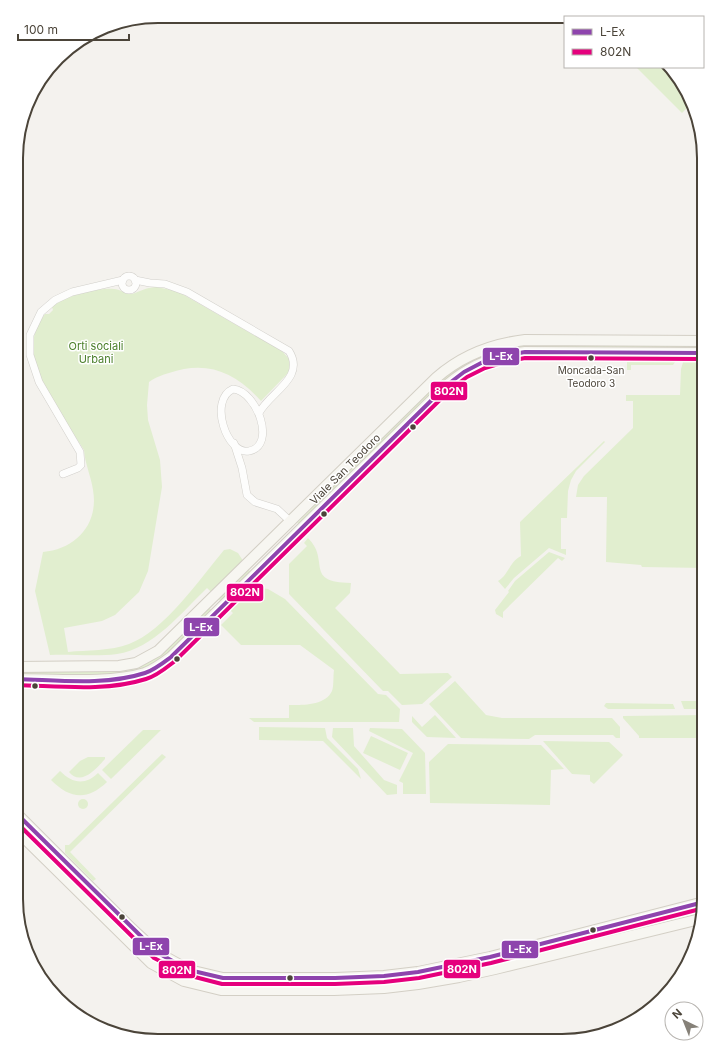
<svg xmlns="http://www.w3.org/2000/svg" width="720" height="1057" font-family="Inter,sans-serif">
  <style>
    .green { fill: #e1eecf }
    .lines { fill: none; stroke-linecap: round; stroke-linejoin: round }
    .minor-casing { stroke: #d2d0cb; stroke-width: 8 }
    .secondary-casing { stroke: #d3cfc5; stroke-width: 12 }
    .minor { stroke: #fdfdfc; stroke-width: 7 }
    .secondary { stroke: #f7f6f1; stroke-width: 10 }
    .bus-1-casing { stroke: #fff; stroke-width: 7 }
    .bus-2-casing { stroke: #fff; stroke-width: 7 }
    .bus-1 { stroke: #8e44ad; stroke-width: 4 }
    .bus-2 { stroke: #e5007d; stroke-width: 4 }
    .bus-dot { fill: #4b4439; stroke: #fff; stroke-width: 1.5 }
    .labels { text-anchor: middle; stroke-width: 3; stroke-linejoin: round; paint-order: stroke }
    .bus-label { font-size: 10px; fill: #4b4439; stroke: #fff }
    .park-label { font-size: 11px; fill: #4a7f2a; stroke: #fff }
    .street-label { font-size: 11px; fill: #4b4439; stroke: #fff }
    .rim { fill: none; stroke: #4b4439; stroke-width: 2 }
    .line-badge { stroke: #fff; stroke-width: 1.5 }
    .badge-label { font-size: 11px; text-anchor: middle; font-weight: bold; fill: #fff }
  </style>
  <rect width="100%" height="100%" fill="#f4f2ee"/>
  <g class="green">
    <polygon points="636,67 666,67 689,95 691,104 682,113"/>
    <path d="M156,287L177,291L282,351L290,360L289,372L261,401C235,372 207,360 169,373C162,375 156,377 149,382L147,405L148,420L160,460L162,487L148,571L139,592L115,615L102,621L64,628L68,652C87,650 111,651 129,644C164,631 200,579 224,550L230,549L238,553L261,588L268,589L285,599L378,694L386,695L400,709L399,722H254L249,718H289V705C302,705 325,706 332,691C334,686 333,676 334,670L300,645H241L221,625L233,613L207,588C182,612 153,649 117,654C96,657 72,654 50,655L35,591L43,552C76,549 99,524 93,490C91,476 85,464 84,450C67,423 26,369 34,337C36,328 40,321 45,314H49L53,310L52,307C63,296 99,287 114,289C120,289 126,295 132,294C141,291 145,288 156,287Z"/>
    <path d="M513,345L701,346L698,349L522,348C490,352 466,363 441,383L300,524L297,523L439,381L467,360Z"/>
    <polygon points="631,358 662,362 677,359 673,365 631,365 631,370 627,370 627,361"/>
    <polygon points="684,359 704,359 704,568 642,567 641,565 606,562 607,497 576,497 578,485 584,476 633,428 633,401 626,401 626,395 680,395 681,369"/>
    <path d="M604,441L605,442L576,471L571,480L568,491L567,518H561V549H566V555L549,548L514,578L505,589L498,581C508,576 510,561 521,556L520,522Z"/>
    <path d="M308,538C331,561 303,582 351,583L350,593L335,608L400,674L448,673L452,677L422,704L402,705L388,691H383L289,594V564L307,546L304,543Z"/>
    <polygon points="549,552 565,558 562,561 558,558 503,612 503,618 496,614 495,610 509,592 508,591 515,581"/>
    <path d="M209,608L212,610C195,627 178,648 158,661C123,683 58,675 16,675V671L126,670L164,652Z"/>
    <polygon points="455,681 486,715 502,718 612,718 620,727 620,738 616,738 613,735 535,735 529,739 461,738 429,704"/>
    <polygon points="681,701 704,701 704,709 684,709"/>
    <polygon points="606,703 673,704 675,709 608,709 604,706"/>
    <polygon points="435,715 456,738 427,737 412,722 412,716 422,727"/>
    <polygon points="704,715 704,738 639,738 639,736 623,718 623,716"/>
    <polygon points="259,727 325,728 327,738 358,769 361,779 323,741 259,740"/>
    <polygon points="333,728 353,728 354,746 384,780 397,785 397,794 387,795 332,737"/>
    <polygon points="370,728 402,729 425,753 426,794 403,794 403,783 399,781 413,753 369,731"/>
    <polygon points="143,730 161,730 111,779 102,770"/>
    <polygon points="371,736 408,753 400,770 363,753"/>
    <polygon points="543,741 609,742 623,755 594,784 590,781 590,775 572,774"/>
    <polygon points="448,744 541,745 564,769 551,770 550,805 430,803 429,762"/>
    <polygon points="162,754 166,757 70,852 96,879 93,881 65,853 65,845 69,845"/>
    <path d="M88,757H105V759C97,768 81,787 69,772L80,761Z"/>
    <path d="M60,771C72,783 85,786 98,773L107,782C87,801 70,799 51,780Z"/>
    <circle cx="83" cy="804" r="5"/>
    <polygon points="16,818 158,958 189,974 355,981 704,906 702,914 494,965 418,980 361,985 224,986 204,983 175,973 142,951 16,824"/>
  </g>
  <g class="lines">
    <defs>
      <g id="minor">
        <circle cx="129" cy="283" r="7"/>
        <path d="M135,280L150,283L165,284L187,292L289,351C306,378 270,392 259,413"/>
        <path d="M233,389C257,391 277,446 249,451C227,455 208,400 233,389Z"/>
        <polyline points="234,443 242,468 247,495 255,502 277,509 291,522"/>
        <polyline points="63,474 78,468 81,465 80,452 39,382 30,355 30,335 41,312 55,300 72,292 123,280"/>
      </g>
      <g id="secondary">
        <path d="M16,667L119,666L136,663L158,651L436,378C462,355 491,344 525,340L704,341"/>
        <path d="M16,679C54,679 110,684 145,673C155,669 163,663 171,657L447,385C469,366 495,355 525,352L704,353"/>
        <polyline points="16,813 132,929 158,953 189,970 223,978 335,978 384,976 418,972 490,957 704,902"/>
        <polyline points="16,830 151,963 184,981 221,990 334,990 384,988 418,984 459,977 495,969 700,919"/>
      </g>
    </defs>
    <use href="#minor" class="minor-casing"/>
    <use href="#secondary" class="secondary-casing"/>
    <use href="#minor" class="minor"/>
    <use href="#secondary" class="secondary"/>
    <defs>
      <g id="bus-1">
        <path d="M16,679C58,680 105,686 145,673C154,670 163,663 171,657L447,385L464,372L483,362L503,356L525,352L704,353"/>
        <polyline points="16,813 158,953 189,970 223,978 335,978 384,976 418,972 490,957 704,902"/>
      </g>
      <g id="bus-2">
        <path d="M16,685C59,686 105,692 146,679C157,676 166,668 175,661L451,389L467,377L485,368L505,362L525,358L704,359"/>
        <polyline points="16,822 154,958 187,975 222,984 335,984 384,982 419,978 491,963 704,908"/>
      </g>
    </defs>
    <use href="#bus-1" class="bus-1-casing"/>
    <use href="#bus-2" class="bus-2-casing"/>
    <use href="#bus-1" class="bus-1"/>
    <use href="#bus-2" class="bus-2"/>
  </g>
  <g class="bus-dot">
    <circle cx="591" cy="358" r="3.5"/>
    <circle cx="413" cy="427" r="3.5"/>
    <circle cx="324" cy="514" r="3.5"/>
    <circle cx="177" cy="659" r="3.5"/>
    <circle cx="35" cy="686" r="3.5"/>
    <circle cx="122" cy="917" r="3.5"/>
    <circle cx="593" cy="930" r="3.5"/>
    <circle cx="290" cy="978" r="3.5"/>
  </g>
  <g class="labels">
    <g class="bus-label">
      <text x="591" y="374">Moncada-San<tspan x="591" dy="13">Teodoro 3</tspan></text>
    </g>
    <g class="park-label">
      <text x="96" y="350">Orti sociali<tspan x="96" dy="13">Urbani</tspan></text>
    </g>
    <g class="street-label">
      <text transform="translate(345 469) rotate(-45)" y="4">Viale San Teodoro</text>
    </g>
  </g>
  <path d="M0 0H720V1057H0ZM158 23H562A135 135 0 0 1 697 158V899A135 135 0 0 1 562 1034H158A135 135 0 0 1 23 899V158A135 135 0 0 1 158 23Z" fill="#fff" fill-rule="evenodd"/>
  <path class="rim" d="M158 23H562A135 135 0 0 1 697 158V899A135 135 0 0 1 562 1034H158A135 135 0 0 1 23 899V158A135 135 0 0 1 158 23Z"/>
  <g class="line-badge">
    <rect x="482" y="347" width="38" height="19" rx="4" fill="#8e44ad"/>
    <rect x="430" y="381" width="38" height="20" rx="4" fill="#e5007d"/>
    <rect x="226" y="583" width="38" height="19" rx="4" fill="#e5007d"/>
    <rect x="183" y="617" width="37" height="20" rx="4" fill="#8e44ad"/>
    <rect x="132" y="937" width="38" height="19" rx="4" fill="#8e44ad"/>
    <rect x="501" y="940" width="38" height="19" rx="4" fill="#8e44ad"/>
    <rect x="443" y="959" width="38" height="20" rx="4" fill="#e5007d"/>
    <rect x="158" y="960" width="38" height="19" rx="4" fill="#e5007d"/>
  </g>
  <g class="badge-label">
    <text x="501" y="360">L-Ex</text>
    <text x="449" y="395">802N</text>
    <text x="245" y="596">802N</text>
    <text x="201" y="631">L-Ex</text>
    <text x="151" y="950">L-Ex</text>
    <text x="520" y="953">L-Ex</text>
    <text x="462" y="973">802N</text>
    <text x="177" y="974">802N</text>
  </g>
  <rect x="564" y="16" width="140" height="52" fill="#ffffff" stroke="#b7b4b0"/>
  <rect x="572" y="29" width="20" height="6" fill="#8e44ad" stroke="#b7b4b0"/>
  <text x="600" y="36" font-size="12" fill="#4b4439">L-Ex</text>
  <rect x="572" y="49" width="20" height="6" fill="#e5007d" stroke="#b7b4b0"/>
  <text x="600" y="56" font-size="12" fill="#4b4439">802N</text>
  <g transform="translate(684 1021) rotate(317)"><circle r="19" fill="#ffffff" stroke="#b7b4b0"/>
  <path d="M0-3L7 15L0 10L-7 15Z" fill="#868178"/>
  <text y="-6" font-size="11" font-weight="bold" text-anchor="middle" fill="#4b4439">N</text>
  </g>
  <path d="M18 34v6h111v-6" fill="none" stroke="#4b4439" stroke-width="2"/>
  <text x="24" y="34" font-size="12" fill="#4b4439" stroke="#ffffff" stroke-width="3" paint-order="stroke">100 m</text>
</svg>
